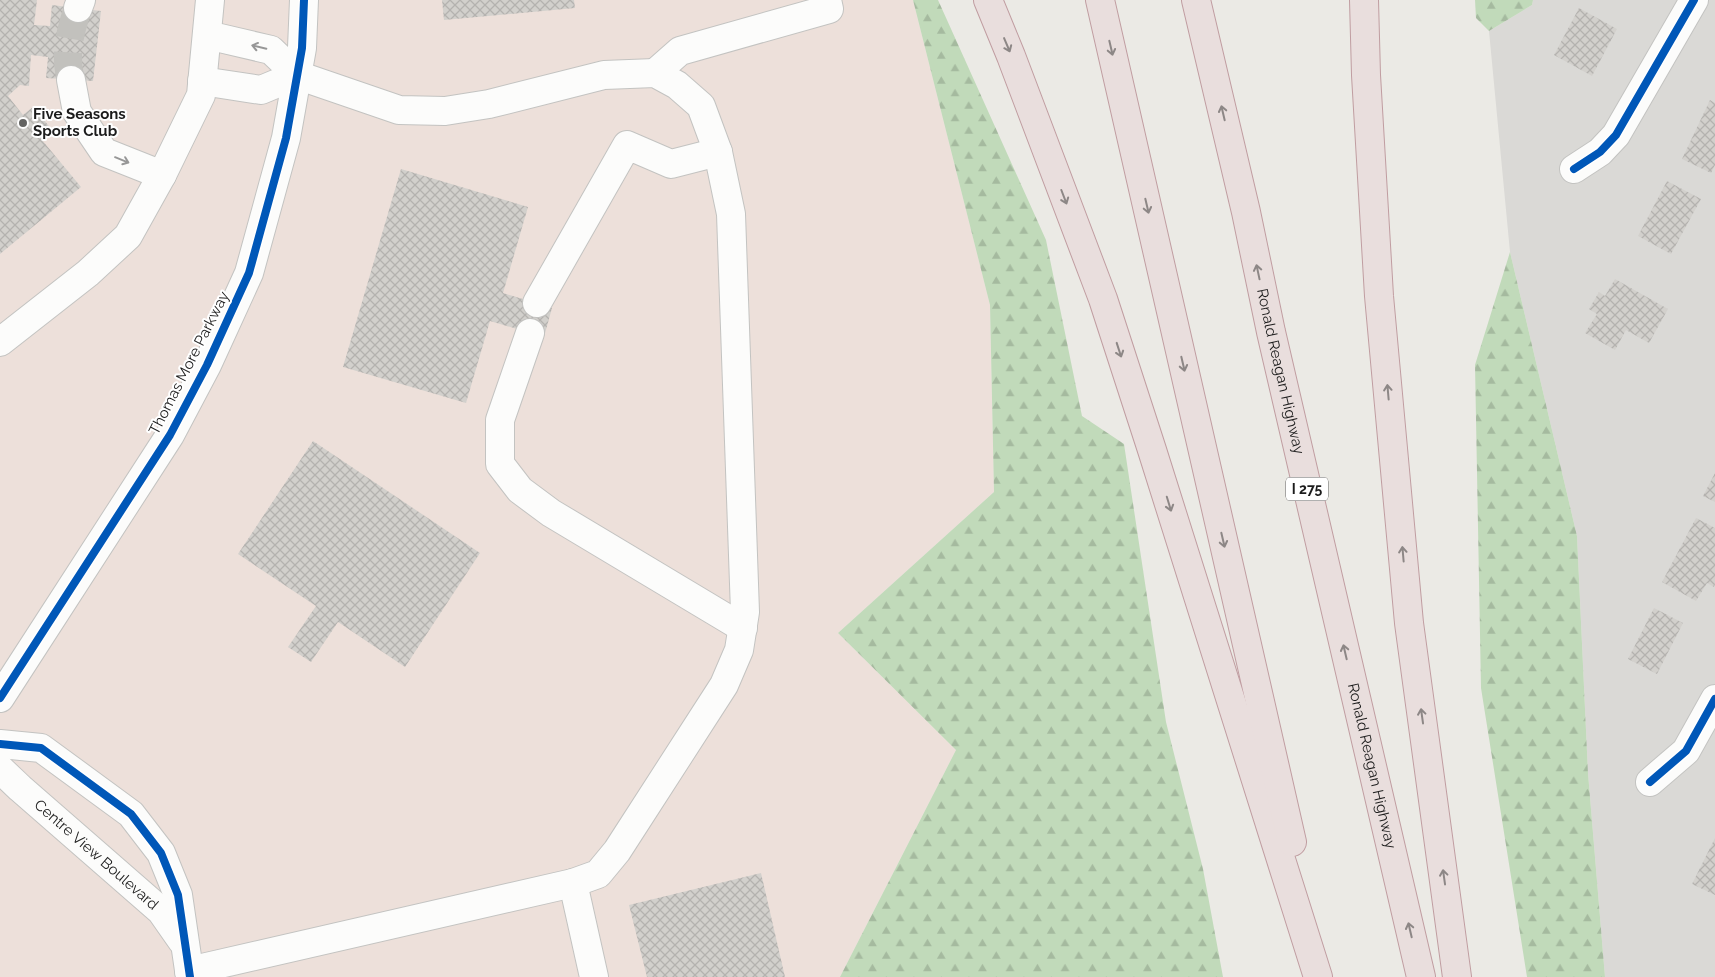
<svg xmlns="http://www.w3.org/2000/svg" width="1715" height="977" font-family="Raleway,sans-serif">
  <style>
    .residential { fill: #dad9d6 }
    .commercial { fill: #ede0da }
    .forest { fill: url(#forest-firs) }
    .building { fill: url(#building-cross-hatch) }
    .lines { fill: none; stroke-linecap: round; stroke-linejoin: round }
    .minor-tunnel { stroke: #c2c1bd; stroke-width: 28; stroke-dasharray: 28 14; stroke-linecap: butt }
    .minor-casing { stroke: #c3c3c1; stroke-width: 30 }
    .highway-casing { stroke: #c09da1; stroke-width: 30 }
    .minor { stroke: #fcfcfb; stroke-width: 28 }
    .highway { stroke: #e9dedd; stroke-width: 28 }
    .cycleway-casing { stroke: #fff; stroke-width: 11 }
    .cycleway { stroke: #0057b8; stroke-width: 8 }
    .oneway { stroke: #8d8786 }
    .oneway2 { stroke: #979797 }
    .poi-dot { fill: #646462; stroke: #fff; stroke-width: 2 }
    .labels { text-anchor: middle; stroke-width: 4; stroke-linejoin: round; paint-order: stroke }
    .shield { fill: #fff; stroke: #606060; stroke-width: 1 }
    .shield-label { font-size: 14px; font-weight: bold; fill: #1c1c1c }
    .poi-label { font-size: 15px; font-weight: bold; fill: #1c1c1c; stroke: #fff; text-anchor: start }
    .street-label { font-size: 15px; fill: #1c1c1c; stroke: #fff }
  </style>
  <defs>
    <pattern id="forest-firs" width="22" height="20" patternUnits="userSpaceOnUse" patternTransform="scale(1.25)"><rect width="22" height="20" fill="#c1daba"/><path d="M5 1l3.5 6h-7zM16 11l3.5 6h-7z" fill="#a5ba9f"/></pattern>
    <pattern id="building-cross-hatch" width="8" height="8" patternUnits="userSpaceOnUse" patternTransform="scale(1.25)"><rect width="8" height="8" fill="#d2d0cc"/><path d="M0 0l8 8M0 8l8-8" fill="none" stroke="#b4b2af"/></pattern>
  </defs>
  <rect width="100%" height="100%" fill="#ebeae5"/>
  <polygon class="residential" points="1533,0 1715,0 1715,977 1605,977 1588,773 1577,536 1510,252 1489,31 1532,5"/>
  <polygon class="commercial" points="0,0 913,0 990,305 994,492 838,633 956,750 840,977 0,977"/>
  <g class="forest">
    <polygon points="913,0 938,0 1046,240 1082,416 1124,444 1166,722 1203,869 1223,977 840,977 956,750 838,633 994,492 990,305"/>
    <polygon points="1475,0 1533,0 1532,5 1489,31 1476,18"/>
    <polygon points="1510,252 1577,536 1588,773 1605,977 1527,977 1481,688 1475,365"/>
  </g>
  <g class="building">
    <polygon points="0,0 37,0 34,25 50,26 52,5 101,11 93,81 46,78 48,57 31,55 29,86 20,85 8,96 23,115 33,107 53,131 42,140 81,187 0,254"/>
    <polygon points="442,0 574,0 575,8 444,20"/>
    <polygon points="1579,8 1617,29 1592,76 1554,55"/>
    <polygon points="1710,100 1715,103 1715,165 1711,173 1682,159"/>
    <polygon points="401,169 528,207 503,293 552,308 544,337 490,321 466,403 343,367"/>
    <polygon points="1667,181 1701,199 1671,254 1638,236"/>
    <polygon points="1615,279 1668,309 1649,343 1626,330 1615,350 1585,333 1597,314 1589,309 1599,292 1605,296"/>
    <polygon points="313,441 480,553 405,667 338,622 311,662 288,647 316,606 238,554"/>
    <polygon points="1715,473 1715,502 1703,496"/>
    <polygon points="1696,518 1715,528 1715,584 1714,587 1707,583 1696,601 1662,582"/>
    <polygon points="1654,608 1683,623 1657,674 1628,659"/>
    <polygon points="1715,838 1715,895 1692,884"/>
    <polygon points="761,873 785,977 647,977 629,905"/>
  </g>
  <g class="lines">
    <path class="minor-tunnel" d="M71,80C64,55 70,32 78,8"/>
    <defs>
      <g id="minor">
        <polyline points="78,8 81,0"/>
        <polyline points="655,73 680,51 829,9 827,0"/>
        <polyline points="71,80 77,112 104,152 162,175"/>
        <polyline points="202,81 261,90 297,75"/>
        <polyline points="1574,169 1600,152 1616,135 1694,0"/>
        <polyline points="537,303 627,145 671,164 718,152"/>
        <polyline points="530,333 500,420 500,464 520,490 551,513 743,628"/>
        <polyline points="0,342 88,273 128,236 162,175 201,95 210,0"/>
        <polyline points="0,698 170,435 207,365 249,273 286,138 302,48 304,0"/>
        <polyline points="0,744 41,748 131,814 161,853 178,895 190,977"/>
        <path id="s1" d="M0,769L20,788L161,911L182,941"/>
        <polyline points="1650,782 1686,751 1715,699"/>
        <polyline points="573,883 594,977"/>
        <polyline points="189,971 573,883 598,874 617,851 724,685 739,650 745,612 731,214 718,152 701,106 677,85 655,73 604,75 489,104 445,111 399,110 297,75 271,50 207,35"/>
      </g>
      <g id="highway">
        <polyline points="988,0 1011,56 1103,299 1152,450 1318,977"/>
        <polyline points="1100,0 1292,842"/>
        <path id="s2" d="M1196,0L1246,212L1271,332L1421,977"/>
        <polyline points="1364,0 1366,75 1379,296 1409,623 1457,977"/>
      </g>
    </defs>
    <use href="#minor" class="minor-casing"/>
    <use href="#highway" class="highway-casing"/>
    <use href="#minor" class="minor"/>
    <use href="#highway" class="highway"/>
    <defs>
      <g id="cycleway">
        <polyline points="1574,169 1600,152 1616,135 1694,0"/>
        <polyline points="0,698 170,435 207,365 249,273 286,138 302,48 304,0"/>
        <polyline points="0,744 41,748 131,814 161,853 178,895 190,977"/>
        <polyline points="1650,782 1686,751 1715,699"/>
      </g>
    </defs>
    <use href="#cycleway" class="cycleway-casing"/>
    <use href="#cycleway" class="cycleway"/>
  </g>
  <defs><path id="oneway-shaft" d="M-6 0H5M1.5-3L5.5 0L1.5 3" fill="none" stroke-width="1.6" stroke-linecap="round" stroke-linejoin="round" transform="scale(1.25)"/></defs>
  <g class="oneway">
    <use href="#oneway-shaft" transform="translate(1007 45) rotate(67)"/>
    <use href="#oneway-shaft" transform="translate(1111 48) rotate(77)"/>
    <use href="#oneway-shaft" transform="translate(1223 113) rotate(-103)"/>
    <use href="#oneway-shaft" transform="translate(1064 197) rotate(69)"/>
    <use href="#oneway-shaft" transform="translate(1147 206) rotate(77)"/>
    <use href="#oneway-shaft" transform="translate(1258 272) rotate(-102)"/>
    <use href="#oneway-shaft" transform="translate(1119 350) rotate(72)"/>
    <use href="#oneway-shaft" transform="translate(1183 364) rotate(77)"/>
    <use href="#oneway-shaft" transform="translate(1388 392) rotate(-95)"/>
    <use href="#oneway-shaft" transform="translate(1169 504) rotate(73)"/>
    <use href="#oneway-shaft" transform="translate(1223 540) rotate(77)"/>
    <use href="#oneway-shaft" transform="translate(1403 554) rotate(-95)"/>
    <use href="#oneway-shaft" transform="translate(1345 652) rotate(-103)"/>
    <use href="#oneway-shaft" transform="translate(1422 716) rotate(-98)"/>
    <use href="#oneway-shaft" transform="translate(1444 877) rotate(-98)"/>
    <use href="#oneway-shaft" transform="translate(1410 930) rotate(-103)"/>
  </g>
  <g class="oneway2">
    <use href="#oneway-shaft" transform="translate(259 47) rotate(-167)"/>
    <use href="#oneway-shaft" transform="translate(122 160) rotate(22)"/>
  </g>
  <circle class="poi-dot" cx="23" cy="123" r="5"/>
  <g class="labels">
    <rect class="shield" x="1286" y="477.5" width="42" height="23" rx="4"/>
    <g class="shield-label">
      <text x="1307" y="494">I 275</text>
    </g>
    <g class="poi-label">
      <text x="33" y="119">Five Seasons<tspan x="33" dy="17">Sports Club</tspan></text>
    </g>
    <g class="street-label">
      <text transform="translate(189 363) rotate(-63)" y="5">Thomas More Parkway</text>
      <text dy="5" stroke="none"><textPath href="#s2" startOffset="381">Ronald Reagan Highway</textPath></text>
      <text dy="5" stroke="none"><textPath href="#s2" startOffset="786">Ronald Reagan Highway</textPath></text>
      <text dy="5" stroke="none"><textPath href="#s1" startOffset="129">Centre View Boulevard</textPath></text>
    </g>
  </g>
</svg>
